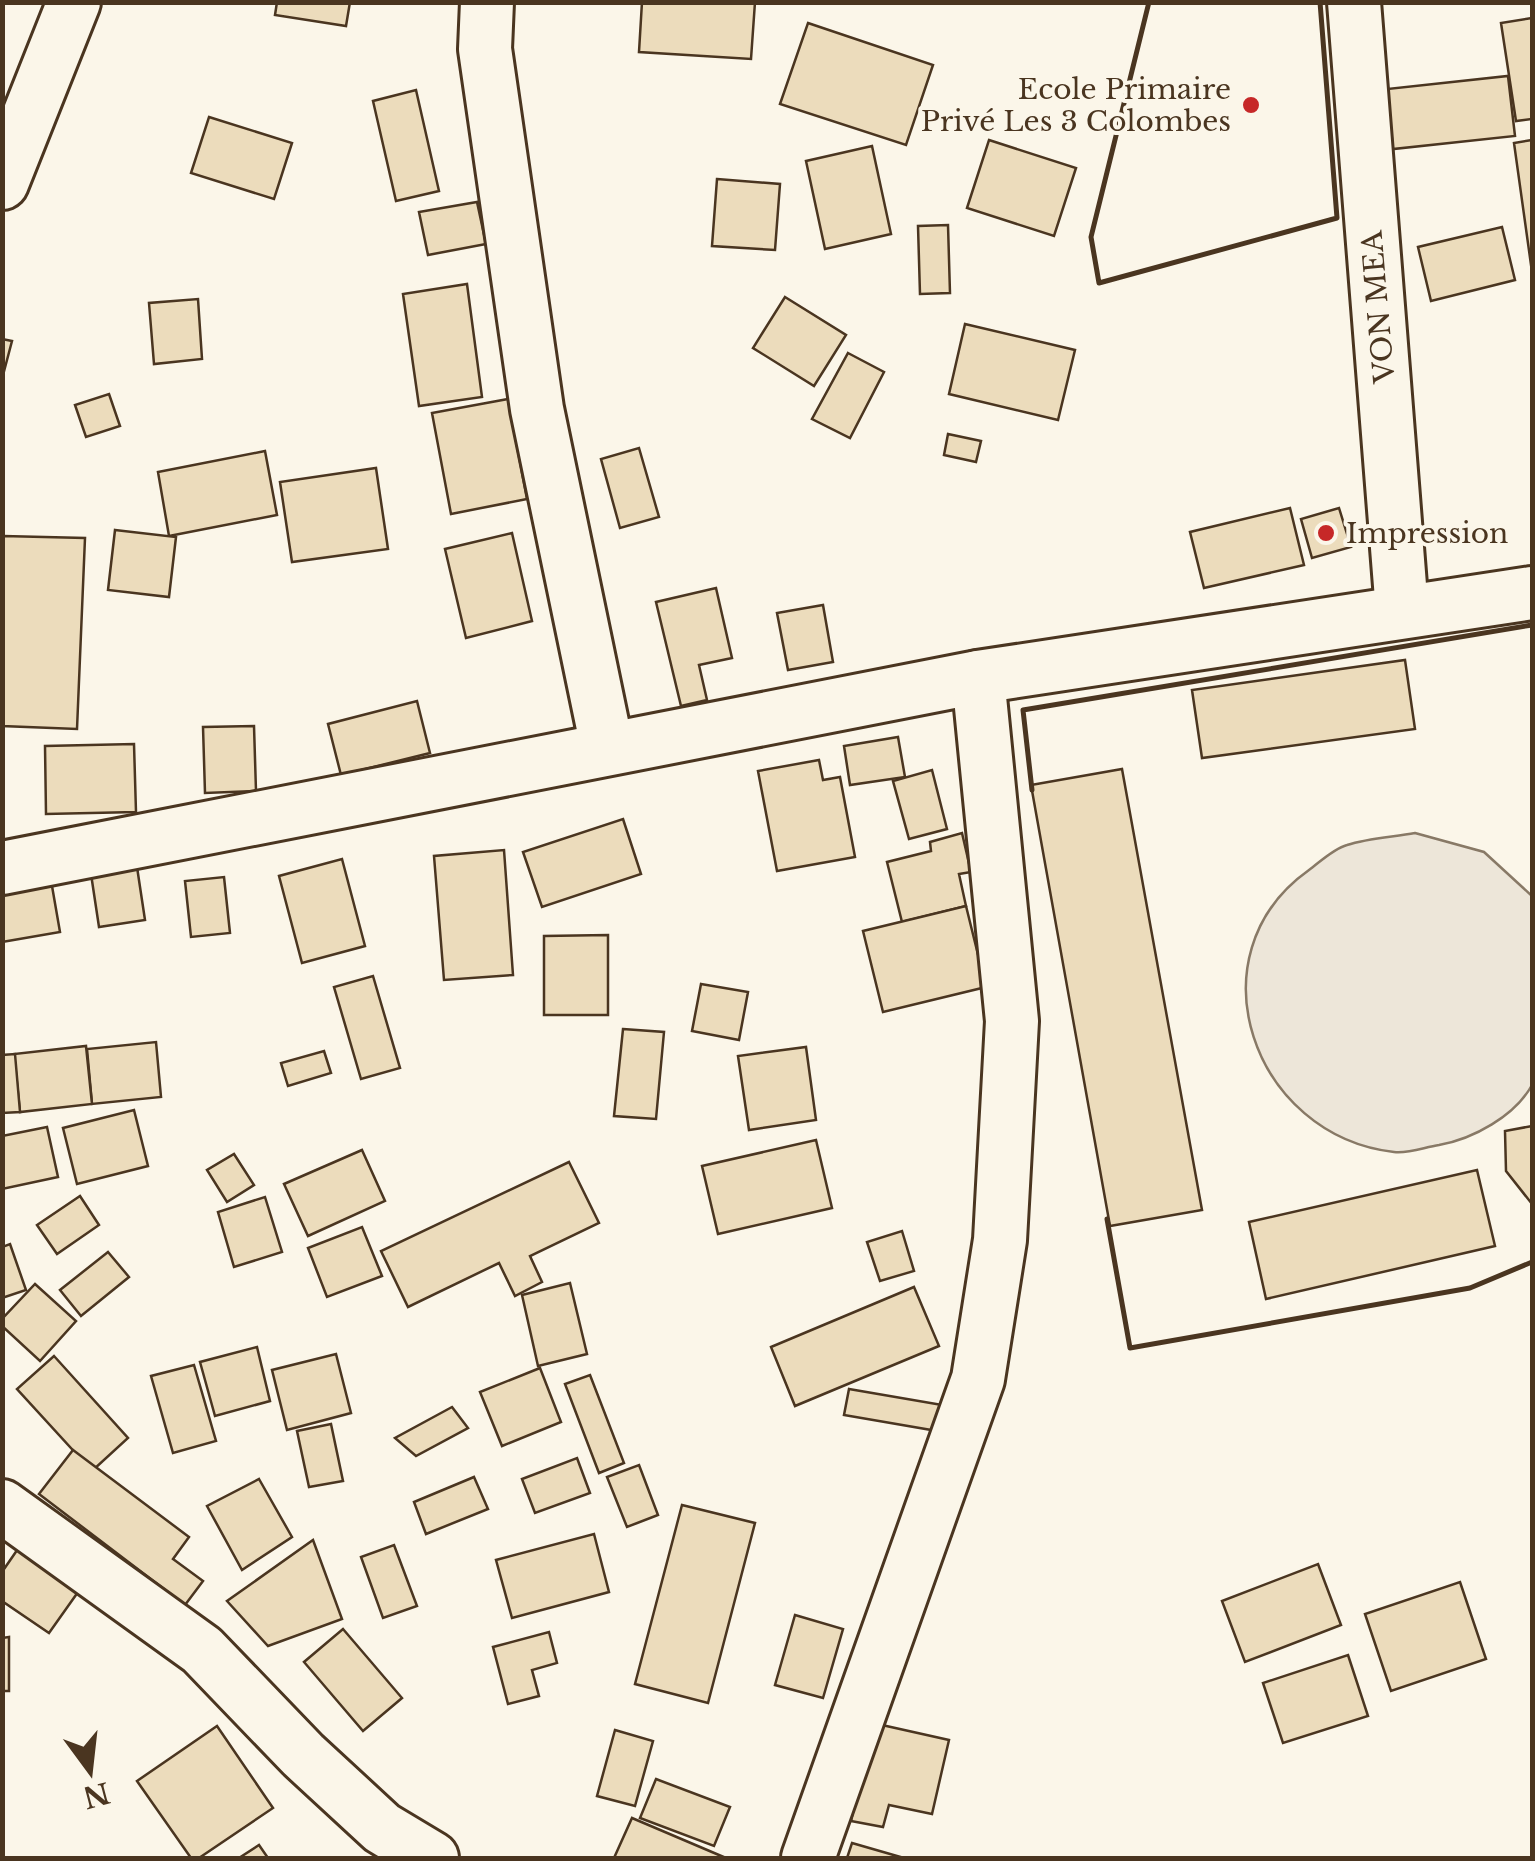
<svg xmlns="http://www.w3.org/2000/svg" width="1535" height="1861" font-family="'Libre Baskerville',serif">
  <style>
    .green { fill: #ede6d9; stroke: #887966; stroke-width: 2.5 }
    .building { fill: #ecdcbc; stroke: #4a3520; stroke-width: 2.5 }
    .lines { fill: none; stroke-linecap: round; stroke-linejoin: round }
    .minor-casing { stroke: #4a3520; stroke-width: 58 }
    .minor { stroke: #fbf6e9; stroke-width: 52 }
    .wall { stroke: #4a3520; stroke-width: 5 }
    .poi-dot { fill: #c62828; stroke: #fbf6e9; stroke-width: 4 }
    .labels { text-anchor: middle; stroke-width: 8; stroke-linejoin: round; paint-order: stroke }
    .poi-label { font-size: 28px; fill: #4a3520; stroke: #fbf6e9; text-anchor: end }
    .street-label { font-size: 28px; fill: #4a3520; stroke: #fbf6e9 }
  </style>
  <rect width="100%" height="100%" fill="#fbf6e9"/>
  <path class="green" d="M1415,833L1484,852L1532,896V1085C1515,1116 1473,1139 1439,1145C1425,1147 1408,1154 1394,1152C1253,1136 1189,955 1309,870C1320,862 1333,849 1347,845C1368,838 1393,837 1415,833Z"/>
  <g class="building">
    <polygon points="277,2 350,2 346,26 275,15"/>
    <polygon points="642,2 755,2 751,59 639,52"/>
    <polygon points="1532,18 1532,119 1516,121 1501,23"/>
    <polygon points="808,23 933,65 906,145 780,104"/>
    <polygon points="1508,76 1515,136 1393,149 1387,89"/>
    <polygon points="416,90 439,191 396,201 373,101"/>
    <polygon points="209,117 292,143 274,199 191,173"/>
    <polygon points="989,140 1076,168 1054,236 967,208"/>
    <polygon points="1532,140 1532,272 1514,143"/>
    <polygon points="872,146 891,234 825,249 806,161"/>
    <polygon points="717,179 780,184 775,250 712,246"/>
    <polygon points="477,202 486,244 428,255 419,212"/>
    <polygon points="948,225 950,293 920,294 918,226"/>
    <polygon points="1502,227 1515,280 1431,301 1418,247"/>
    <polygon points="467,284 482,397 419,406 403,294"/>
    <polygon points="785,297 846,335 814,386 753,348"/>
    <polygon points="198,299 202,359 154,364 149,303"/>
    <polygon points="965,324 1075,350 1058,420 949,394"/>
    <polygon points="2,339 12,341 2,379"/>
    <polygon points="848,353 884,372 850,438 812,419"/>
    <polygon points="109,394 120,426 86,437 75,405"/>
    <polygon points="508,399 527,499 451,514 432,413"/>
    <polygon points="948,434 981,441 976,462 944,455"/>
    <polygon points="639,448 659,517 620,528 601,459"/>
    <polygon points="265,451 277,515 169,536 158,472"/>
    <polygon points="376,468 388,549 292,562 280,482"/>
    <polygon points="1290,508 1304,565 1204,588 1190,532"/>
    <polygon points="1339,508 1351,547 1312,558 1301,519"/>
    <polygon points="115,530 176,537 169,597 108,590"/>
    <polygon points="512,533 532,621 466,638 445,549"/>
    <polygon points="3,536 85,538 77,729 2,726"/>
    <polygon points="716,588 732,658 699,665 707,700 681,706 656,602"/>
    <polygon points="823,605 833,662 788,670 777,613"/>
    <polygon points="1405,660 1415,729 1202,758 1192,690"/>
    <polygon points="417,701 430,753 341,775 328,724"/>
    <polygon points="254,726 256,791 205,793 203,727"/>
    <polygon points="898,737 905,777 850,785 844,746"/>
    <polygon points="134,744 136,812 46,814 45,746"/>
    <polygon points="819,760 823,780 840,777 855,857 777,871 758,771"/>
    <polygon points="1122,769 1202,1210 1110,1226 1031,785"/>
    <polygon points="932,770 947,829 909,839 893,781"/>
    <polygon points="623,819 641,874 542,907 523,852"/>
    <polygon points="962,833 971,872 959,874 966,906 902,922 887,862 931,851 930,842"/>
    <polygon points="504,850 513,975 444,980 434,856"/>
    <polygon points="342,859 365,946 302,963 279,876"/>
    <polygon points="137,867 145,920 99,927 91,874"/>
    <polygon points="224,877 230,933 191,937 185,881"/>
    <polygon points="52,886 60,932 2,942 2,894"/>
    <polygon points="966,906 986,987 883,1012 863,931"/>
    <polygon points="608,935 608,1015 544,1015 544,936"/>
    <polygon points="373,976 400,1068 361,1079 334,987"/>
    <polygon points="701,984 748,992 739,1040 692,1031"/>
    <polygon points="623,1029 664,1032 656,1119 614,1116"/>
    <polygon points="156,1042 161,1097 92,1104 87,1049"/>
    <polygon points="86,1046 92,1104 20,1112 14,1054"/>
    <polygon points="806,1047 816,1120 749,1130 738,1056"/>
    <polygon points="324,1051 331,1073 288,1086 281,1063"/>
    <polygon points="15,1054 20,1112 2,1113 2,1055"/>
    <polygon points="134,1110 148,1166 77,1184 63,1128"/>
    <polygon points="1532,1126 1532,1204 1506,1171 1505,1131"/>
    <polygon points="47,1127 58,1177 2,1189 2,1136"/>
    <polygon points="816,1140 832,1208 718,1234 702,1166"/>
    <polygon points="362,1150 385,1201 308,1236 284,1184"/>
    <polygon points="234,1154 254,1185 227,1202 207,1170"/>
    <polygon points="569,1162 599,1223 530,1256 542,1282 515,1296 499,1263 408,1307 381,1251"/>
    <polygon points="1477,1170 1495,1246 1266,1299 1249,1222"/>
    <polygon points="80,1196 99,1225 57,1254 37,1225"/>
    <polygon points="265,1197 282,1252 234,1267 218,1212"/>
    <polygon points="362,1227 382,1276 327,1297 308,1248"/>
    <polygon points="902,1231 914,1271 880,1281 867,1242"/>
    <polygon points="10,1244 26,1290 2,1298 2,1247"/>
    <polygon points="108,1252 129,1277 81,1316 60,1290"/>
    <polygon points="570,1283 587,1354 538,1366 522,1295"/>
    <polygon points="35,1284 76,1321 40,1361 2,1326 2,1319"/>
    <polygon points="914,1287 939,1346 795,1406 771,1347"/>
    <polygon points="257,1347 270,1401 215,1416 200,1362"/>
    <polygon points="336,1354 351,1413 287,1430 272,1370"/>
    <polygon points="54,1356 128,1438 92,1471 17,1389"/>
    <polygon points="194,1365 216,1441 173,1453 151,1376"/>
    <polygon points="540,1368 561,1422 502,1446 480,1392"/>
    <polygon points="590,1375 624,1463 599,1473 565,1384"/>
    <polygon points="849,1389 948,1406 943,1432 844,1415"/>
    <polygon points="452,1407 468,1428 416,1456 395,1438"/>
    <polygon points="331,1424 343,1481 309,1487 297,1431"/>
    <polygon points="73,1450 189,1537 173,1559 203,1581 185,1605 39,1494"/>
    <polygon points="577,1458 590,1493 535,1513 522,1479"/>
    <polygon points="639,1465 658,1515 627,1527 607,1477"/>
    <polygon points="474,1477 488,1509 426,1534 414,1502"/>
    <polygon points="259,1479 292,1537 242,1570 207,1506"/>
    <polygon points="682,1505 755,1523 708,1703 635,1684"/>
    <polygon points="594,1534 609,1592 512,1618 496,1560"/>
    <polygon points="313,1540 342,1619 268,1646 227,1601"/>
    <polygon points="22,1543 83,1585 49,1633 2,1601 2,1572"/>
    <polygon points="394,1545 417,1606 383,1618 361,1557"/>
    <polygon points="1318,1564 1341,1625 1245,1662 1222,1601"/>
    <polygon points="1460,1582 1486,1659 1391,1691 1365,1614"/>
    <polygon points="795,1615 843,1629 823,1698 775,1685"/>
    <polygon points="343,1629 402,1698 363,1731 304,1662"/>
    <polygon points="549,1632 557,1663 532,1670 539,1696 508,1704 493,1647"/>
    <polygon points="9,1637 9,1691 2,1691 2,1638"/>
    <polygon points="1348,1655 1368,1716 1283,1743 1263,1683"/>
    <polygon points="873,1723 949,1740 932,1814 889,1805 883,1827 851,1821"/>
    <polygon points="217,1726 273,1808 199,1858 191,1858 137,1781"/>
    <polygon points="615,1730 653,1741 635,1806 597,1796"/>
    <polygon points="656,1779 730,1807 714,1846 640,1818"/>
    <polygon points="632,1818 726,1858 614,1858"/>
    <polygon points="852,1843 904,1858 847,1858"/>
    <polygon points="259,1845 268,1858 239,1858"/>
  </g>
  <g class="lines">
    <defs>
      <g id="minor">
        <polyline points="487,2 485,49 537,409 607,747"/>
        <polyline points="1354,2 1402,611"/>
        <polyline points="2,183 74,2"/>
        <polyline points="2,868 978,677 1532,593"/>
        <polyline points="2,1506 202,1650 303,1755 382,1828 432,1858"/>
        <polyline points="808,1858 978,1379 1000,1240 1012,1021 978,677"/>
      </g>
    </defs>
    <use href="#minor" class="minor-casing"/>
    <use href="#minor" class="minor"/>
    <g class="wall">
      <polyline points="1149,2 1091,237 1099,283 1337,218 1320,2"/>
      <polyline points="1032,790 1023,710 1532,625"/>
      <polyline points="1107,1219 1130,1348 1470,1288 1532,1262"/>
    </g>
  </g>
  <g class="poi-dot">
    <circle cx="1251" cy="105" r="10"/>
    <circle cx="1326" cy="533" r="10"/>
  </g>
  <g class="labels">
    <g class="poi-label">
      <text x="1231" y="99">Ecole Primaire<tspan x="1231" dy="32">Privé Les 3 Colombes</tspan></text>
      <text x="1346" y="543" text-anchor="start">Impression</text>
    </g>
    <g class="street-label">
      <text transform="translate(1378 307) rotate(-95)" y="10">VON MEA</text>
    </g>
  </g>
  <rect width="1535" height="1861" fill="none" stroke="#4a3520" stroke-width="10"/>
  <g transform="translate(90 1771) rotate(165)" stroke="#fbf6e9" stroke-width="8" paint-order="stroke">
  <path d="M0-8L18 38L0 25L-18 38Z" fill="#4a3520"/>
  <text y="-15" font-size="28" font-weight="bold" text-anchor="middle" fill="#4a3520">N</text>
  </g>
</svg>
